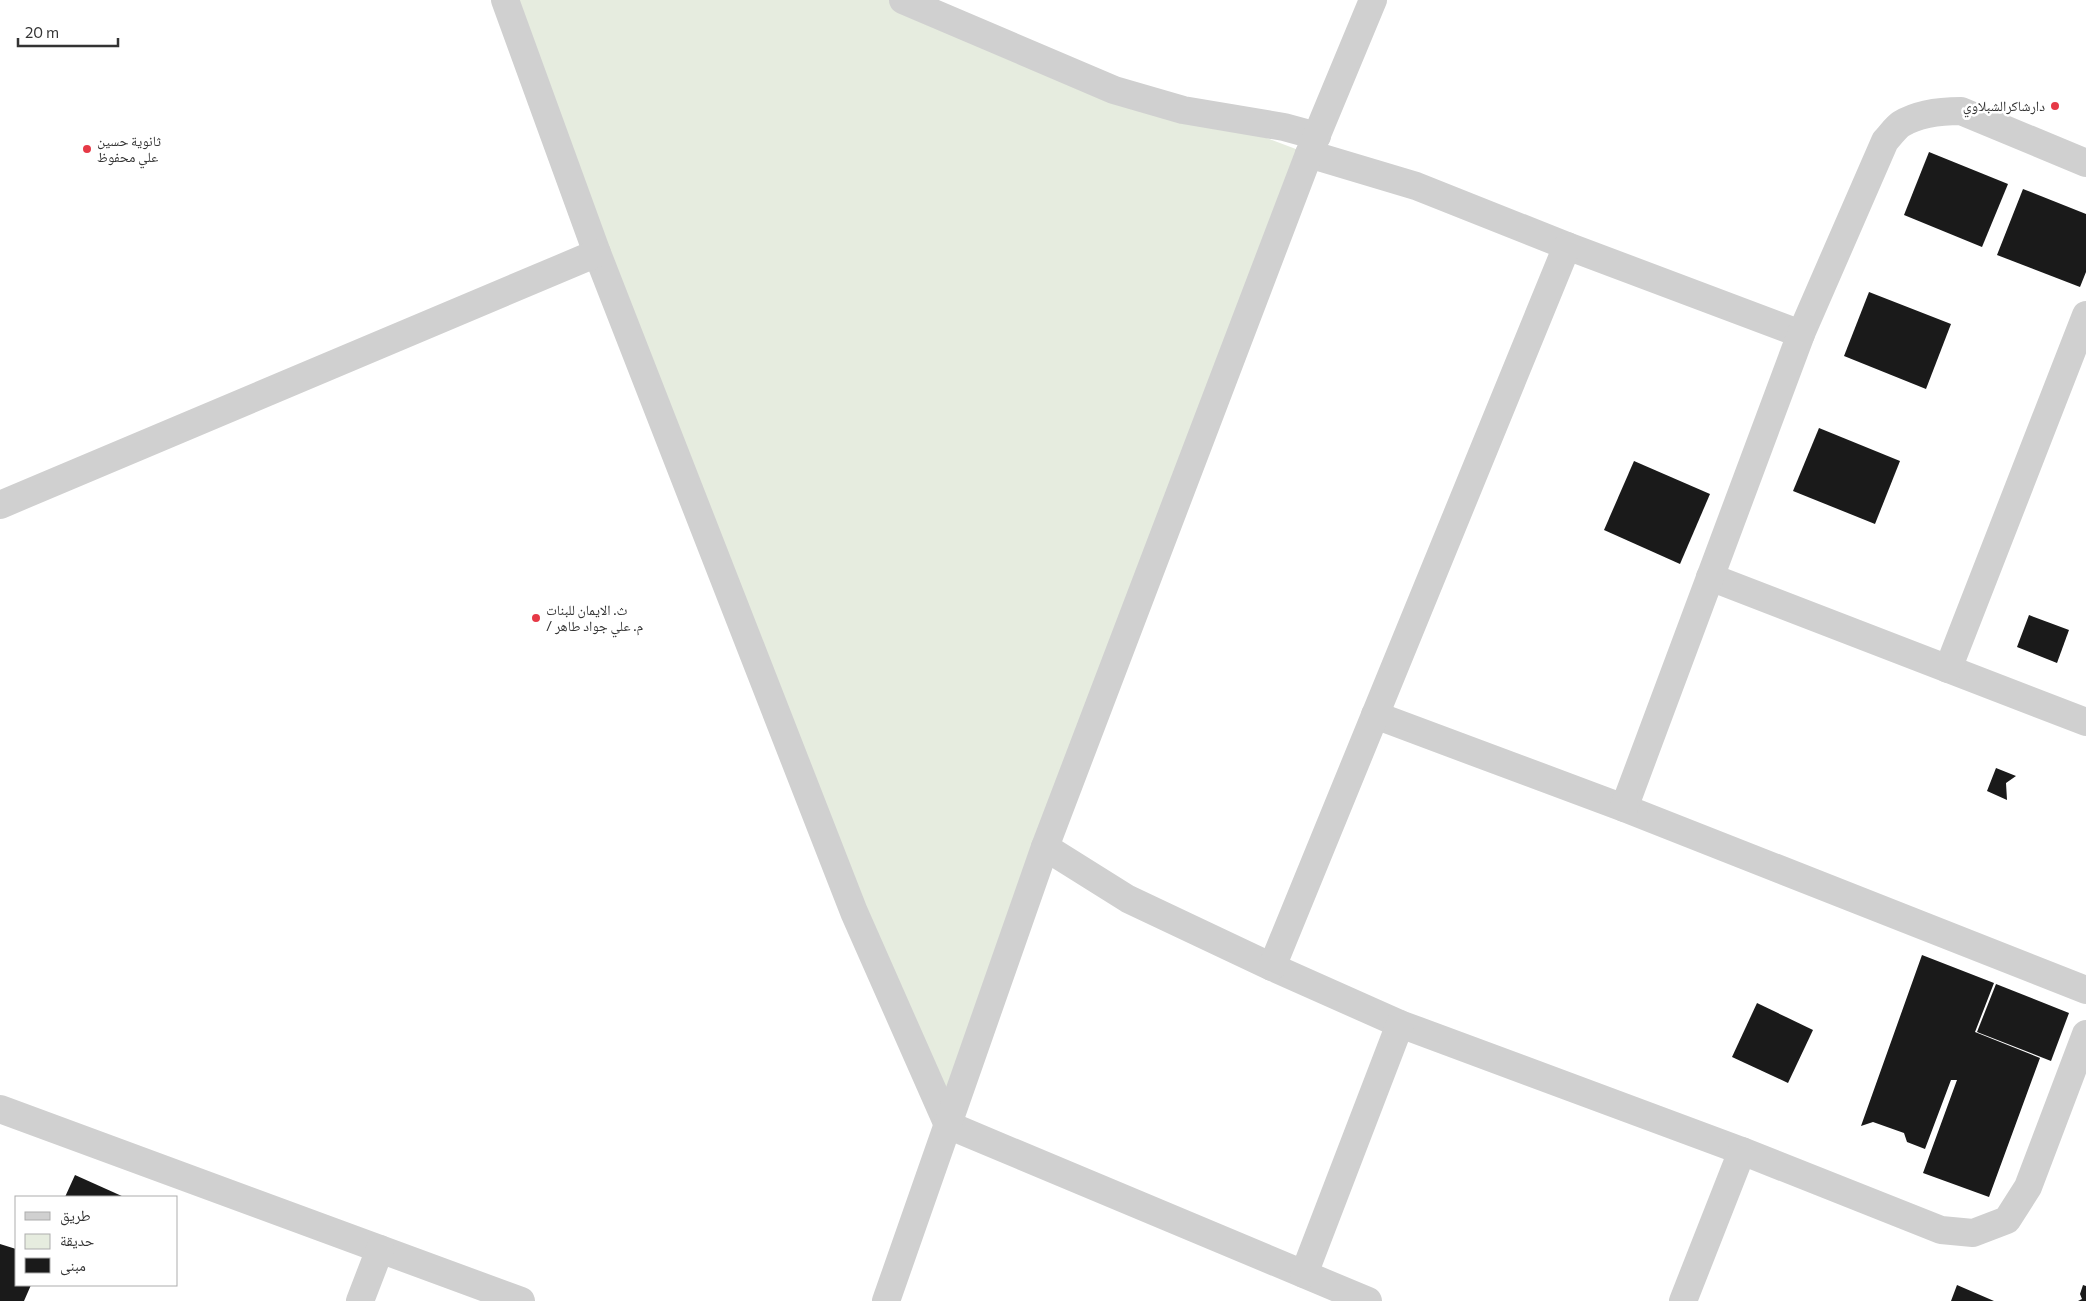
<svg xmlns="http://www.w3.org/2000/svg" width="2086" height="1301" font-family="Commissioner,'Noto Naskh Arabic',sans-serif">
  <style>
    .green { fill: #e6ecdf }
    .building { fill: #1a1a1a }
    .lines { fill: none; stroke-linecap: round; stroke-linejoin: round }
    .minor { stroke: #d0d0d0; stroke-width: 28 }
    .poi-dot { fill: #e63946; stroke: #fff; stroke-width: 2 }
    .labels { text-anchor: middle; stroke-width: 5; stroke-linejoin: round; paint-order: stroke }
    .poi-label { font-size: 14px; fill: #333; stroke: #fff; text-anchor: start }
  </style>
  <rect width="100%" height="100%" fill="#fff"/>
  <polygon class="green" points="508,0 904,0 1309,154 948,1125"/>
  <g class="building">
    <polygon points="1929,152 2008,184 1982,247 1904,215"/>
    <polygon points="2023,189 2086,214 2086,272 2080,287 1997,255"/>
    <polygon points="1869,292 1951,324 1926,389 1844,356"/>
    <polygon points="1819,428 1900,461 1875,524 1793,491"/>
    <polygon points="1634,461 1710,494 1680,564 1604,530"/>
    <polygon points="2029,615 2069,630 2057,663 2017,647"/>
    <polygon points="1996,768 2016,776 2006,783 2007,800 1987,791"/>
    <polygon points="1922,955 1994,983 1975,1032 2040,1058 1989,1197 1923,1173 1957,1080 1951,1080 1925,1149 1907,1142 1904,1133 1873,1122 1861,1126"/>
    <polygon points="1996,984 2069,1013 2051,1061 1977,1032"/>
    <polygon points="1757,1003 1813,1030 1788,1083 1732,1057"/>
    <polygon points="75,1175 124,1197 65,1197"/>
    <polygon points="0,1244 16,1249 16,1285 31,1285 24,1301 0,1301"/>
    <polygon points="1957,1285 1994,1301 1951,1301"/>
    <polygon points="2083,1285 2086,1286 2086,1301 2078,1301 2082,1299 2080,1294"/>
  </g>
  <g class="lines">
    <g class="minor">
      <polyline points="505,0 597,253 854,912 948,1125 1368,1301"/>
      <polyline points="903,0 1114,90 1183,110 1284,127 1317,136"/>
      <polyline points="1309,154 1416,186 1567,246 1801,334"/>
      <polyline points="0,505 597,253"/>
      <polyline points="1710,577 2086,722"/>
      <polyline points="1948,669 2086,315"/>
      <polyline points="1375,715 1624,808 2086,990"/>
      <path d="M1624,808L1801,334L1885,141C1890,136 1895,128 1901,124C1919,113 1941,111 1961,111L2086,163"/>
      <polyline points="1045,847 1128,899 1272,967 1400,1024 1742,1151 1941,1230 1973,1233 2007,1220 2028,1187 2086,1034"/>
      <polyline points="1272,967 1567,246"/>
      <polyline points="0,1109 521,1301"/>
      <polyline points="1304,1274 1400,1024"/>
      <polyline points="360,1301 380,1249"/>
      <polyline points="886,1301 1045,847 1309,154 1373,0"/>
      <polyline points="1683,1301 1742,1151"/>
    </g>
  </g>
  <g class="poi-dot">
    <circle cx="2055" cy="106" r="5"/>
    <circle cx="87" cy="149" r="5"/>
    <circle cx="536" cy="618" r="5"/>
  </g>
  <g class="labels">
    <g class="poi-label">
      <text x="2045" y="111" text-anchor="end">دارشاكرالشبلاوي</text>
      <text x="97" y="146">ثانوية حسين<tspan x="97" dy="16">علي محفوظ</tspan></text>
      <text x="546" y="615">ث. الايمان للبنات<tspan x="546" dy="16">/ م. علي جواد طاهر</tspan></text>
    </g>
  </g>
  <rect x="15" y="1196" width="162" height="90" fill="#ffffff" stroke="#adadad"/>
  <rect x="25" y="1212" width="25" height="8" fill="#d0d0d0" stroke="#adadad"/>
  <text x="60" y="1221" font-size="15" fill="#333333">طريق</text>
  <rect x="25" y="1234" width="25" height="15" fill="#e6ecdf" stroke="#adadad"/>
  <text x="60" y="1246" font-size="15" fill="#333333">حديقة</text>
  <rect x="25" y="1258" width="25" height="15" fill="#1a1a1a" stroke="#adadad"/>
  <text x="60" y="1271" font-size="15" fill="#333333">مبنى</text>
  <path d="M18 38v8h100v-8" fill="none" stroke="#333333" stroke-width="2.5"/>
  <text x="25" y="38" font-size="15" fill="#333333" stroke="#ffffff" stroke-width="4" paint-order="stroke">20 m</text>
</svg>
